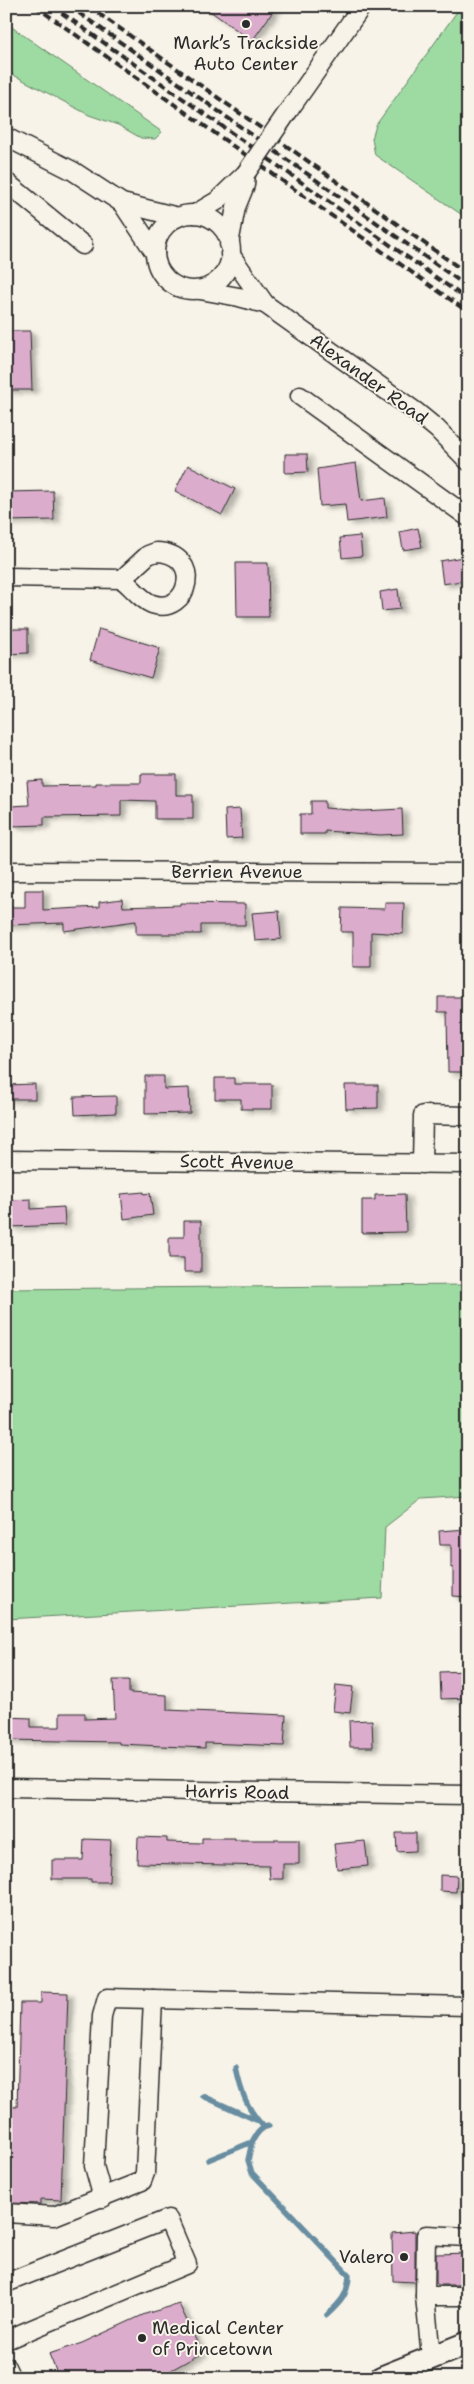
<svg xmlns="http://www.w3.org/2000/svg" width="474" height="2384" font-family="'Shantell Sans',sans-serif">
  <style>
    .green { fill: #9edba2; stroke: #648366 }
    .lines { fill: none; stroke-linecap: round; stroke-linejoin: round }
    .stream { stroke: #678da1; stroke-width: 5.5 }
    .building { fill: #dbaccc; stroke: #2b2b2b; filter: url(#shadow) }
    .minor-casing { stroke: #2b2b2b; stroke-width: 21 }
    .major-casing { stroke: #2b2b2b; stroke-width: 26 }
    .minor { stroke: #f7f3e8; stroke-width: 18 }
    .major { stroke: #f7f3e8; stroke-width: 22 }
    .rail { stroke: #2b2b2b; stroke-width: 4; stroke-dasharray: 8 4; stroke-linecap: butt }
    .minor-bridge-casing { stroke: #2b2b2b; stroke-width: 21; stroke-linecap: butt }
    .minor-bridge { stroke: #f7f3e8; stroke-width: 18 }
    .poi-dot { fill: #2b2b2b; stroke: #f7f3e8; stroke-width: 2 }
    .labels { text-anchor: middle; stroke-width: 4; stroke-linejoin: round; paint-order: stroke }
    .poi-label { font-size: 18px; fill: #2b2b2b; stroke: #f7f3e8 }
    .street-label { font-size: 18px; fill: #2b2b2b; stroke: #f7f3e8 }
  </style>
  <defs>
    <filter id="shadow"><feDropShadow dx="5.5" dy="3" stdDeviation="2.5" flood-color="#0004"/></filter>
  </defs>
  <rect width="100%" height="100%" fill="#f7f3e8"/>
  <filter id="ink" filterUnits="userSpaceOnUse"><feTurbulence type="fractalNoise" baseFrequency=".02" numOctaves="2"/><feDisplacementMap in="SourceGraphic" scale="10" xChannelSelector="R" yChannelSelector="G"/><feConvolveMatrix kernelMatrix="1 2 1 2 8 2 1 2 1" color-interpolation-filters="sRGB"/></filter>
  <g filter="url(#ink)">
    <g class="green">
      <polygon points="461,6 468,6 468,219 375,155 372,139 376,125"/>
      <polygon points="6,23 162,132 155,139 141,138 118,125 89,115 6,71"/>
      <polygon points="468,1285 468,1496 421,1499 385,1527 382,1598 6,1619 6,1289"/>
    </g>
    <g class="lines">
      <g class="stream">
        <path d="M236,2068C241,2092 247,2109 264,2127"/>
        <polyline points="203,2096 256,2120"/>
        <path d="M252,2142L248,2160L252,2173L349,2275C348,2295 341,2302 327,2315"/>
        <path d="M208,2160L252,2142C256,2134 261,2127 269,2126"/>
      </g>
    </g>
    <g class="building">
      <polygon points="203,6 277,6 252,41"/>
      <polygon points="6,331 30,331 32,390 6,390"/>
      <polygon points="285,454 307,454 308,472 285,473"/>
      <polygon points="356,463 361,501 385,498 387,517 347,522 345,504 320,506 317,469"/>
      <polygon points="188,465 235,489 222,515 175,491"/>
      <polygon points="53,491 54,520 6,521 6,492"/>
      <polygon points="418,528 422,547 403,550 400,532"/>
      <polygon points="360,536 362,556 342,558 340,538"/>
      <polygon points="463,557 467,580 443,584 440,561"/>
      <polygon points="236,563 268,563 269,617 237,617"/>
      <polygon points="398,589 400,609 382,611 380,592"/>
      <polygon points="6,629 28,629 28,653 6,654"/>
      <polygon points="99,629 160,648 151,678 90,660"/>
      <polygon points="141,774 176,774 176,795 193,795 193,819 155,819 155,801 121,800 121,816 44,817 44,825 12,826 11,806 29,805 27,781 42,780 42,786 96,785 96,783 141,783"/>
      <polygon points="311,801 325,801 325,808 362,811 402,809 403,834 380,835 325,831 325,834 300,834 300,814 311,814"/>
      <polygon points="240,809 242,838 226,839 225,810"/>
      <polygon points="25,890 43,890 43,910 99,907 99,902 122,899 123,907 180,905 180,903 245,904 245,925 201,925 201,934 136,934 136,921 64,931 64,923 6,925 6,907 25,907"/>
      <polygon points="385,903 404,903 403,934 371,932 371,967 353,967 353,932 341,932 342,908 385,909"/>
      <polygon points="279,911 281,939 255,941 252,913"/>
      <polygon points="438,997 468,997 468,1072 448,1072 447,1012 438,1012"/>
      <polygon points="145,1076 164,1076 164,1089 189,1088 190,1113 145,1114"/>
      <polygon points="215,1078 234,1078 234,1084 272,1084 272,1109 241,1109 241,1099 215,1099"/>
      <polygon points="35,1084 35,1099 6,1099 6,1085"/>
      <polygon points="345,1085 378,1085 378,1108 346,1109"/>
      <polygon points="116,1096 116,1113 75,1115 74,1097"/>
      <polygon points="144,1192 144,1194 150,1193 153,1215 124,1219 121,1194"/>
      <polygon points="405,1194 406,1232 362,1233 362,1200 375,1200 375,1195"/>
      <polygon points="31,1199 31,1209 64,1207 65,1225 10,1227 10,1200"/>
      <polygon points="184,1221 201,1221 201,1272 184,1272 184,1258 169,1258 169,1237 184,1237"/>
      <polygon points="468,1529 468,1597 453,1596 453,1567 451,1568 451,1545 440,1545 439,1531"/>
      <polygon points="468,1671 468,1698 441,1699 440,1672"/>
      <polygon points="113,1680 129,1680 129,1693 167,1695 167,1710 286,1715 284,1746 205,1743 205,1748 119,1744 119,1742 6,1740 6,1717 31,1718 31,1727 60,1727 60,1713 85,1713 85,1719 115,1718"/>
      <polygon points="336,1685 353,1687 350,1713 333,1711"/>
      <polygon points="372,1720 373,1747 350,1747 349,1721"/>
      <polygon points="396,1833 416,1833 416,1851 397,1852"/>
      <polygon points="138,1837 167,1838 167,1842 202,1843 202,1838 235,1838 235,1840 299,1840 299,1864 283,1864 283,1879 270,1879 269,1866 137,1863"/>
      <polygon points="84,1839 111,1840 109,1882 91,1882 91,1879 52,1879 52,1860 83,1860"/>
      <polygon points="365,1841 368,1866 337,1869 334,1844"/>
      <polygon points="440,1875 457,1876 456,1892 440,1891"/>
      <polygon points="41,1992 68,1993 61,2200 40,2199 40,2204 10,2203 12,2155 6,2155 6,2106 17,2107 20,2003 41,2003"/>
      <polygon points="415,2231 415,2282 393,2281 392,2233"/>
      <polygon points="468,2253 468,2285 438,2285 436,2283 436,2254"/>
      <polygon points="179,2304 202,2353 157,2378 59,2378 49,2354 82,2343 145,2314"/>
    </g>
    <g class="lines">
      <defs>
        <g id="minor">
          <polyline points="289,110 362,6"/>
          <polyline points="6,137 73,171 122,203 178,217"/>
          <polyline points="6,182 83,245"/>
          <polyline points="122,203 155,253"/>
          <polyline points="195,214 217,201 246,173"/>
          <circle cx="193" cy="252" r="38"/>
          <polyline points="229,244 236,207 245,185 246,173"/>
          <polyline points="230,254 265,304 415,411 437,429 468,461"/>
          <polyline points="200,290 239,297 265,304"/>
          <polyline points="300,396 468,517"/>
          <path d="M156,552C205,553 189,617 152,604C141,600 132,587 122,579L148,555Z"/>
          <polyline points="6,577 122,579"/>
          <polyline points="6,871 468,873"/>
          <polyline points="6,1160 468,1164"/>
          <polyline points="422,1164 423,1115 468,1116"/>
          <polyline points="6,1788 468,1795"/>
          <polyline points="103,2198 94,2166 102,2016 107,1998 153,1999"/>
          <polyline points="6,2213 54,2216 142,2181 145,2173 153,1999 468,2006"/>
          <polyline points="6,2283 168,2219 187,2264 6,2340"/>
          <polyline points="425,2296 468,2296"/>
          <polyline points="431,2357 425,2296 426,2235 468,2237"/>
          <polyline points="6,2367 11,2378"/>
        </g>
        <polyline id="major" points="381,2378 468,2343"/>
      </defs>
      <use href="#minor" class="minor-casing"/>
      <use href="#major" class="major-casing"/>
      <use href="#minor" class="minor"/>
      <use href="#major" class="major"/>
      <g class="rail">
        <polyline points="35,6 468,312"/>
        <polyline points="52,6 468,300"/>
        <polyline points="69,6 468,287"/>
        <polyline points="88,6 468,274"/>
      </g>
      <defs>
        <polyline id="minor-bridge" points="246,173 289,110"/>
      </defs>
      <use href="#minor-bridge" class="minor-bridge-casing"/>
      <use href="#minor-bridge" class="minor-bridge"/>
    </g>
  </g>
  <g class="poi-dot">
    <circle cx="246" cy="24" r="5"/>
    <circle cx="404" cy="2257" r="5"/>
    <circle cx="142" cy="2338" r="5"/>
  </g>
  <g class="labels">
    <g class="poi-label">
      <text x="246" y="49">Mark’s Trackside<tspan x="246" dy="21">Auto Center</tspan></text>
      <text x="394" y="2263" text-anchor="end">Valero</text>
      <text x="152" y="2334" text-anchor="start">Medical Center<tspan x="152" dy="21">of Princetown</tspan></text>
    </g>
    <g class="street-label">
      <text transform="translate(369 379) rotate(36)" y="6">Alexander Road</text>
      <text x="237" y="878">Berrien Avenue</text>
      <text transform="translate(237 1162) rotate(1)" y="6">Scott Avenue</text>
      <text transform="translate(237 1792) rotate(1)" y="6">Harris Road</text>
    </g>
  </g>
  <rect width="474" height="2384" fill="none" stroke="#f7f3e8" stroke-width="25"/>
  <rect x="12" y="12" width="449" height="2359" fill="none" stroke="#2b2b2b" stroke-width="2" filter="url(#ink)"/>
</svg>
